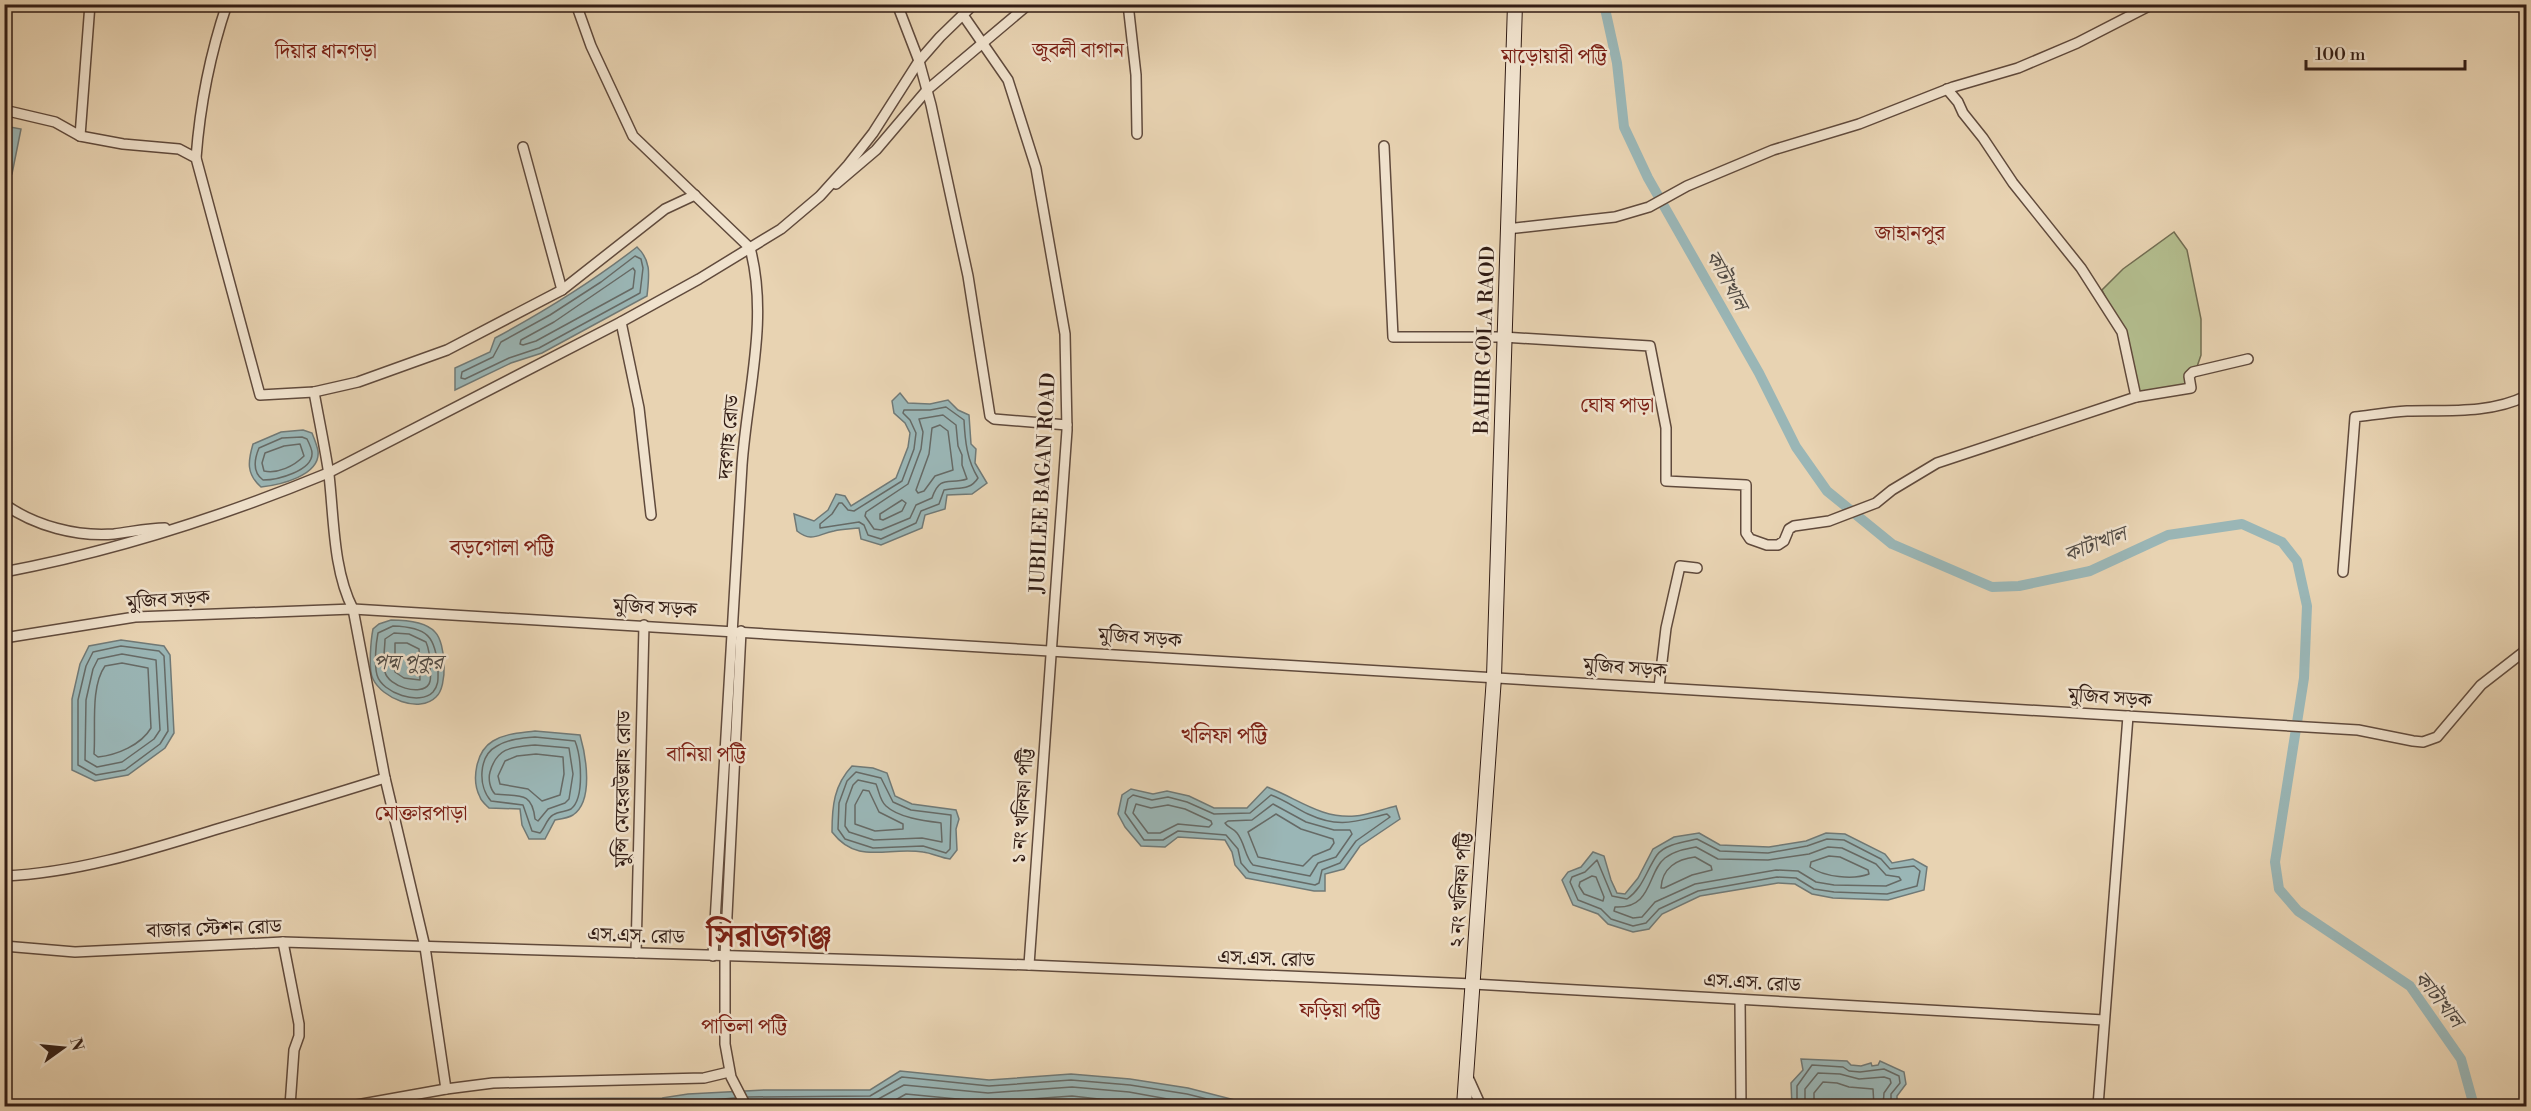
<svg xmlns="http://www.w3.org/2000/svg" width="2531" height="1111" font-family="'Libre Bodoni','Noto Serif Bengali',serif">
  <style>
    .green { fill: #b3bd8e; stroke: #726d52; stroke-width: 1.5 }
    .water { fill: #9ab6b6; stroke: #707976; stroke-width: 1.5 }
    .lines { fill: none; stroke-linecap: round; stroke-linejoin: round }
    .shore { stroke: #666a66; stroke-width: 1.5 }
    .canal { stroke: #9ab6b6; stroke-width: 10 }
    .minor-casing { stroke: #604a3c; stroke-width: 12 }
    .secondary-casing { stroke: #321d15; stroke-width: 16 }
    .minor { stroke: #f0e2cd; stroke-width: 9 }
    .secondary { stroke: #f0e2cd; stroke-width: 14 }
    .labels { text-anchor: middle; stroke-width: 5; stroke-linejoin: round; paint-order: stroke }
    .street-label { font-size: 20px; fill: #321d15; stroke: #f0e2cd }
    .neighbourhood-label { font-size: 21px; fill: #7a1f14; stroke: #f0e2cd }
    .water-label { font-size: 21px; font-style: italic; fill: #514b45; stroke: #f0e2cd }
    .quarter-label { font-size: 22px; fill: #7a1f14; stroke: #f0e2cd }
    .town-label { font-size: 32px; font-weight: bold; fill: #7a1f14; stroke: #f0e2cd }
  </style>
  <rect width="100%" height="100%" fill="#e8d3b2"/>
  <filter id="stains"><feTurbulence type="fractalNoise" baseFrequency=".00333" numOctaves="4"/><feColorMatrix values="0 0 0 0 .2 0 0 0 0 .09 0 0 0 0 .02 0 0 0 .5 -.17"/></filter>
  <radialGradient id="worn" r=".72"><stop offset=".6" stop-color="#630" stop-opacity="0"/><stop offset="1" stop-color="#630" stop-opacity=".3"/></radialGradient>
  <polygon class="green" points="2174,232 2187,250 2201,319 2201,355 2191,384 2136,397 2115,316 2102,290 2123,269"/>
  <g class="water">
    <polygon points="5,126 21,129 12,174 5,173"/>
    <path d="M637,247C652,261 649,276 647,296L542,353L511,363L455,390V368L490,352L495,338C545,311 592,282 637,247Z"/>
    <path d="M900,393L908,403L930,404L948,400L958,410L969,415L971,444L976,449L975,463L987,483L972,494L947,495L945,509L925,515L922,528L881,545L861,539L859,528C851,529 842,529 834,531C818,534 812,543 797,531L794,514L814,521L828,510L836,494L845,496L851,506L896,478L908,447L910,433L905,423L894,413L892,401Z"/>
    <path d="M303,430L312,433C314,438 317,445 318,451C321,476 279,485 261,487C246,474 248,461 253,444L281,432Z"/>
    <path d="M391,620C405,620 425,621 435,632C446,643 448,687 436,697C419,714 382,698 373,679C368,670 371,639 373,629L379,624Z"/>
    <polygon points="121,640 164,646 170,655 174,733 165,748 128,775 95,781 72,770 72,699 80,664 89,646"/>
    <path d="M535,731L580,735C586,756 594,801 573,815C568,818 561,819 555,820L545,839H529L522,825L520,809L489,808C486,805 481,801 480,797C471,780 476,751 493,741C506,733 521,733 535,731Z"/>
    <path d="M852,766L873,768L887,773L895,796L912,804L956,810L959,819L956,829L957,850L950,859C941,858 932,853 923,852C888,846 858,866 832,832C832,806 834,785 852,766Z"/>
    <path d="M1267,787C1297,798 1321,819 1355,816C1368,815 1383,809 1396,806L1400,819L1360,846L1344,869L1325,874V891H1314L1246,878L1235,865L1232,852L1225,840L1178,837L1165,847L1141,846L1125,827L1118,814L1122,795L1131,789L1153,794L1167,791L1189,796L1214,808H1247Z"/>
    <polygon points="1699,833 1720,845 1769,847 1806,841 1826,833 1845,834 1885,854 1892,863 1913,859 1927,867 1924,890 1888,900 1833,898 1812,894 1795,884 1778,883 1700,896 1662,914 1649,929 1633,932 1608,924 1598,914 1573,905 1562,880 1568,872 1581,867 1593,852 1604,856 1611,880 1617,893 1625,894 1638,878 1653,849 1674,837"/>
    <polygon points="1801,1059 1847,1061 1851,1065 1861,1066 1871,1063 1872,1066 1878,1065 1880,1061 1904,1072 1906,1084 1897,1096 1897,1106 1792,1106 1791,1083 1803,1070"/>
    <polygon points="900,1071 989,1080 1071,1074 1130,1079 1188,1088 1258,1106 434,1106 445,1102 482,1099 662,1098 688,1094 764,1090 870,1090"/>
  </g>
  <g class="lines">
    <g class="shore">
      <polygon points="635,256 641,259 643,268 640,293 539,348 509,358 465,379 461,378 462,372 493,357 501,342 550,315 601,282"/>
      <polygon points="633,268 635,271 633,288 536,341 523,345 520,344 521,340 554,322"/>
      <path d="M946,407L964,420C965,441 967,460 978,478C970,491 958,487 944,490L939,504L921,511L916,523L881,539L868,535L864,525L859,522L820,528V524L832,514L839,503H842L848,510L854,511L902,481L914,449L916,433L910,420L903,413L904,410H930Z"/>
      <path d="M943,415L956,425L958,446L962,455V465L967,479C949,485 940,474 932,498L916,505L910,518L881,530L874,529L865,516L866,512L908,484L921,449L923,432L919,419Z"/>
      <polygon points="940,425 948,431 953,470 935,476 924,491 918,493 916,490 929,454 932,428"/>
      <path d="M302,437L307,439C309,443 312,449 312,453C313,471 277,480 263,480C252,472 254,460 259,448L282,438Z"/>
      <path d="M300,444L304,456C294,466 278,474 264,471L262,463L265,453L284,446Z"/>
      <polygon points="902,500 906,503 902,511 883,520 880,519 880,514"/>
      <path d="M393,626C427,627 436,636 438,670C438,678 439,685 433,692C420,706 382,693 377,675C374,664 376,643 378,633Z"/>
      <path d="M394,633L409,634L426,642C429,649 430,658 430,666C430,672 432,679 429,684C421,697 388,686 385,672C382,662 385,649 385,639Z"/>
      <polygon points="395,643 407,643 419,649 420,680 404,678 395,672"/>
      <polygon points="121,646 159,651 164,656 168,731 160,744 125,770 96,775 78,765 78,700 86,666 93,652"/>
      <polygon points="122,654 156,660 160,730 154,739 122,762 97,767 85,760 86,700 93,669 98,659"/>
      <path d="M122,663L148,668L151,728C141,745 117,755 98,757L94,754C96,728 90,687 105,666Z"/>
      <path d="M535,737L575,741C581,756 585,798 571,809C566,812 559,811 553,815C547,818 545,828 540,833L532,831L523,805L491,801C478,787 478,756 497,746C509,739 522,738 535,737Z"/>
      <path d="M535,745L569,748L573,774L569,799L565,803L548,809L538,821L535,819C532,790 518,797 495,794C490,789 488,779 490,772C497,747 512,747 535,745Z"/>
      <polygon points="536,754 563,757 564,774 560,795 542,801 528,789 500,784 498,776 505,761 517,756"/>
      <polygon points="856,772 881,778 893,802 911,810 951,815 950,849 946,853 923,846 873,848 845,839 838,829 839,803 847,781"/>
      <path d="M858,780L876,784C879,791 880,801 886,806C899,818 925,821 941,823L942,842L922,838L874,840L849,832L845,826L846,804L853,785Z"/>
      <polygon points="863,790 869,791 879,812 903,824 903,829 875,831 855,824 855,805"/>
      <path d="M1133,795L1152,800L1168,797L1187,802L1214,814L1250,813L1271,795C1285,800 1295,808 1308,814C1340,829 1356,821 1387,814L1390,817L1356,841L1340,863L1322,870L1319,883L1315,885L1249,872L1241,863L1238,849L1226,835L1178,831L1163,840H1144L1125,813L1128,799Z"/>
      <polygon points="1136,804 1151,808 1168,805 1185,809 1211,821 1212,824 1209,827 1178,824 1160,833 1148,833 1133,813"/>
      <path d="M1273,804L1306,822L1334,830H1350L1352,834L1336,857L1318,863L1310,876L1253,865C1245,857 1245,843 1237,833C1233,828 1228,828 1225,823L1228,821L1252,820Z"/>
      <polygon points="1276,814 1301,829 1333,839 1334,843 1330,849 1313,856 1303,866 1258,857 1248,832"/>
      <path d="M1697,839L1720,851L1768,853L1807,846L1827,839L1844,840L1881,859L1890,869L1914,866L1920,871L1917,886L1887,894L1834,892L1814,889L1796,878L1777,877L1698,891L1659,909L1646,923L1633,926L1611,919L1601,909L1578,900L1570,882L1572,877L1585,872L1597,860L1612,896L1627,899C1643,888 1646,871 1657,855C1665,844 1684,842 1697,839Z"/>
      <path d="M1696,847L1718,859L1768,860L1809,854L1828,847L1842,848L1876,864L1886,875L1899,877L1901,880L1886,886L1834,885L1816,882L1798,871L1776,870L1695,884L1655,902L1642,917L1633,918L1614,911L1615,907C1653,909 1647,872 1665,858C1674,851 1685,849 1696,847Z"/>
      <path d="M1829,856L1840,857L1868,870L1869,874C1853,880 1824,877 1810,867L1811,862Z"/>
      <path d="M1695,857L1711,866L1712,870L1692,875L1664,888H1661C1662,868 1677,859 1695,857Z"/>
      <polygon points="1592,876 1596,877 1604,897 1603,901 1584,894 1579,886 1580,882"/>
      <polyline points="748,1097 870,1096 902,1077 989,1086 1071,1080 1130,1085 1187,1094 1235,1106"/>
      <polyline points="752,1104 871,1103 904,1085 988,1093 1072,1087 1129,1092 1206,1106"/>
      <polyline points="474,1106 560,1103 662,1104 735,1098"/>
      <polyline points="885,1106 906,1094 988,1102 1072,1096 1162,1106"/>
      <polyline points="1797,1106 1797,1086 1812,1065 1843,1067 1849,1071 1860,1072 1884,1069 1899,1076 1900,1083 1891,1094 1891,1106"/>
      <polyline points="1805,1106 1805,1089 1818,1073 1840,1074 1859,1079 1884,1077 1890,1079 1891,1083 1884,1093 1883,1106"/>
      <polyline points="1814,1106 1814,1093 1823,1082 1837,1083 1849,1087 1873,1089 1874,1106"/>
    </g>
    <polyline class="canal" points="1604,4 1617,63 1624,127 1648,178 1759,373 1796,447 1827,491 1892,544 1992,587 2019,586 2090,571 2168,535 2242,524 2282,542 2297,561 2307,606 2304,678 2275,862 2279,889 2298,911 2410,986 2461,1059 2474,1106"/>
    <defs>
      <g id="minor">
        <path d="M576,4L591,46L633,136L750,248C769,319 747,393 742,465C731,628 722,792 713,956"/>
        <polyline points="897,4 919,61 931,105 968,276 990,416 994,419 1067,425"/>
        <polyline points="1128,4 1136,75 1137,134"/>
        <polyline points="963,15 1008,80 1036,168 1065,334 1067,430 1029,965"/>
        <polyline points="4,110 55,122 80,136 123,144 179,149 196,158 260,395 314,392 358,382 447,350 562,290 665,209 695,195"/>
        <polyline points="80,136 90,4"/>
        <polyline points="1384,146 1393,337 1503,337 1650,346 1666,428 1666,481 1746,485 1746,533 1750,539 1767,545 1778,545 1784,541 1789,529 1794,526 1829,521 1876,503 1892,490 1937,463 2136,397 2122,332 2081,268 2013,183 1983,138 1963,113 1958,102 1947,89"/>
        <polyline points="523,147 562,290"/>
        <path d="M196,158C200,105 210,54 227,4"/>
        <polyline points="836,184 876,150 927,90 1029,4"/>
        <polyline points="1507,229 1615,217 1649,207 1687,186 1773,150 1859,124 1953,87 2018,68 2077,43 2153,4"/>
        <polyline points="621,322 639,408 651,515"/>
        <path d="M314,392C319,420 325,448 329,475C334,518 333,570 353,609L385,778L425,947L446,1089"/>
        <polyline points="2136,397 2191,388 2189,376 2193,372 2248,359"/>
        <path d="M4,504C35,526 77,537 114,534C131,532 148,528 165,528"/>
        <path d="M4,572C115,551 224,516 328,473L621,322L699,279L781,229L820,196L848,165L873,133L919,61L940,37L974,4"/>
        <path d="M2343,572L2355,417C2372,415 2390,412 2407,411C2447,410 2490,414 2526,396"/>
        <polyline points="741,631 725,956 725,1044 731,1077 746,1106"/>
        <polyline points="4,638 135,617 353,609 2358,730 2413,741 2423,742 2437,737 2481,685 2526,650"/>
        <polyline points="1659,687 1666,628 1680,566 1697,568"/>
        <path d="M4,876C76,873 146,851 214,830C271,813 328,796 385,778"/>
        <polyline points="283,942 299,1024 299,1036 294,1050 290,1106"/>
        <polyline points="4,946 75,952 283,942 1029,965 1473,984 2104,1020"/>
        <polyline points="636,953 644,625"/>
        <polyline points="1740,1000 1741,1106"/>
        <polyline points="1467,1075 1481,1106"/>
        <polyline points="351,1106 446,1089 493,1083 704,1078 729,1072"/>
        <polyline points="2098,1106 2128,716"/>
      </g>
      <polyline id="secondary" points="1464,1106 1494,677 1515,4"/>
    </defs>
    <use href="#minor" class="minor-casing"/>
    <use href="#secondary" class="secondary-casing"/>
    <use href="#minor" class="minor"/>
    <use href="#secondary" class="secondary"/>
  </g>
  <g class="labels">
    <g class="street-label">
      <text transform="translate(1484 340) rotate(-88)" y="7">BAHIR GOLA RAOD</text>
      <text transform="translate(728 437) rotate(-85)" y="7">দরগাহ রোড</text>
      <text transform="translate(1042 483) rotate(-87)" y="7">JUBILEE BAGAN ROAD</text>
      <text transform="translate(168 599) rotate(-4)" y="7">মুজিব সড়ক</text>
      <text transform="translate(655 607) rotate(3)" y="7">মুজিব সড়ক</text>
      <text transform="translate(1140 637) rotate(4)" y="7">মুজিব সড়ক</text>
      <text transform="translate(1625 667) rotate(4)" y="7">মুজিব সড়ক</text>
      <text transform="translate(2110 697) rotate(4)" y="7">মুজিব সড়ক</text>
      <text transform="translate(622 789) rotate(-89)" y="7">মুন্সি মেহেরউল্লাহ রোড</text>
      <text transform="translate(1022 806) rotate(-86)" y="7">১ নং খলিফা পট্টি</text>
      <text transform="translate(1460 890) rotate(-86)" y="7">২ নং খলিফা পট্টি</text>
      <text transform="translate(214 928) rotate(-2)" y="7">বাজার স্টেশন রোড</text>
      <text transform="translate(636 935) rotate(2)" y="7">এস.এস. রোড</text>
      <text transform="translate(1266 958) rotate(2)" y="7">এস.এস. রোড</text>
      <text transform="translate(1752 982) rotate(3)" y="7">এস.এস. রোড</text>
    </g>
    <g class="neighbourhood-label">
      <text x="1078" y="57">জুবলী বাগান</text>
      <text x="326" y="58">দিয়ার ধানগড়া</text>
      <text x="1554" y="63">মাড়োয়ারী পট্টি</text>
      <text x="1910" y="240">জাহানপুর</text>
      <text x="1617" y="412">ঘোষ পাড়া</text>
      <text x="706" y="761">বানিয়া পট্টি</text>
      <text x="421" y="820">মোক্তারপাড়া</text>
      <text x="1340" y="1017">ফড়িয়া পট্টি</text>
      <text x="744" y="1033">পাতিলা পট্টি</text>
    </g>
    <g class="water-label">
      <text transform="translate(1727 280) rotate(61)" y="7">কাটাখাল</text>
      <text transform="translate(2095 544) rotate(-21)" y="7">কাটাখাল</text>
      <text x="408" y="669">পদ্ম পুকুর</text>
      <text transform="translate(2439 999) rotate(51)" y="7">কাটাখাল</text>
    </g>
    <g class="quarter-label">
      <text x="502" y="555">বড়গোলা পট্টি</text>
      <text x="1224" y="743">খলিফা পট্টি</text>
    </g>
    <g class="town-label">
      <text x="769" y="946">সিরাজগঞ্জ</text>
    </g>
  </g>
  <rect width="2531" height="1111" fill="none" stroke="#e8d3b2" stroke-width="24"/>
  <rect x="6" y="6" width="2519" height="1099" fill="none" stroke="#321d15" stroke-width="3"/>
  <rect x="12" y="12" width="2507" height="1087" fill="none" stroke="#321d15" stroke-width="1.5"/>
  <g transform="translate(63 1048) rotate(75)" stroke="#f0e2cd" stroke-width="4.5" paint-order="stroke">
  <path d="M0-4.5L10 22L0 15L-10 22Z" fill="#321d15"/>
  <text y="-9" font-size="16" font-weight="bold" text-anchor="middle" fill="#321d15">N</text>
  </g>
  <path d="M2306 60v9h159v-9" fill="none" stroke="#321d15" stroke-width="3"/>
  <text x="2315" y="60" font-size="18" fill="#321d15" stroke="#f0e2cd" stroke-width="4.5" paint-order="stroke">100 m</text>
  <rect width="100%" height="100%" filter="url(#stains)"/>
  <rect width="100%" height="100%" fill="url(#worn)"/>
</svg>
